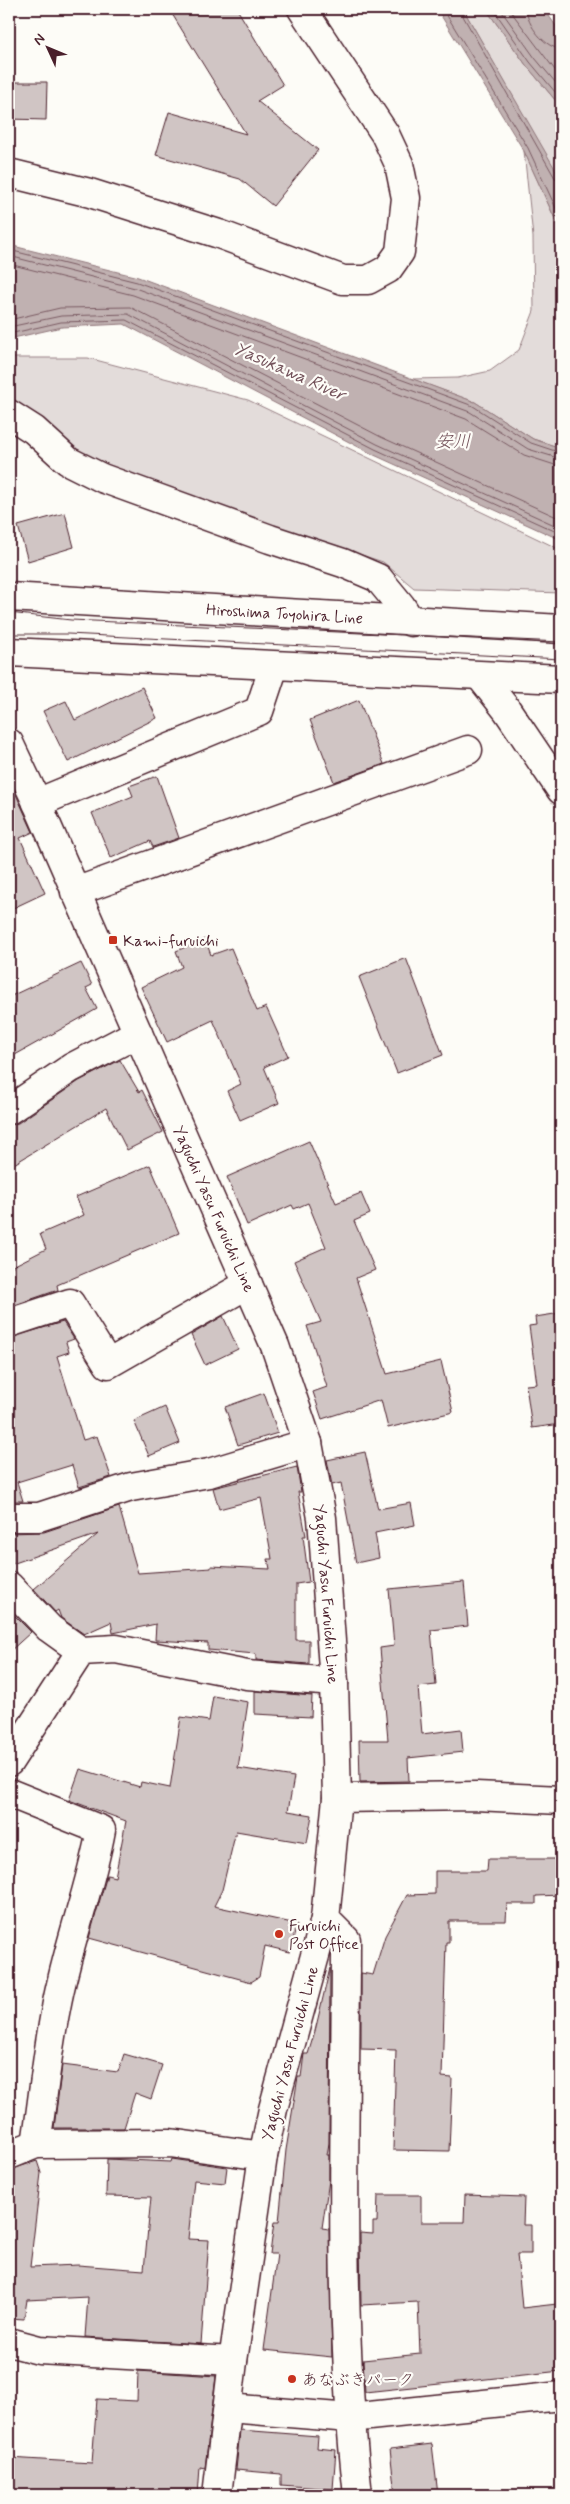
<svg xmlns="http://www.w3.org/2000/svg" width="570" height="2504" font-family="Mynerve,'Klee One',sans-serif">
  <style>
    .green { fill: #e3dcda; stroke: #967e82 }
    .water { fill: #c0b1b1; stroke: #91777b }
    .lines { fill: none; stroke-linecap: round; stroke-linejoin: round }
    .shore { stroke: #795961; stroke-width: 1 }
    .building { fill: #d0c5c4; stroke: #4a1f2b }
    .minor-casing { stroke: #4a1f2b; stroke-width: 31 }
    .major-casing { stroke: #4a1f2b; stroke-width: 31 }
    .minor { stroke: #fdfcf7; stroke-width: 28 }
    .major { stroke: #fdfcf7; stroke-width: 28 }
    .tram { stroke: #4a1f2b; stroke-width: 1 }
    .poi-dot { fill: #c8321e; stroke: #fdfcf7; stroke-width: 2 }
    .labels { text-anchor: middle; stroke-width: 4.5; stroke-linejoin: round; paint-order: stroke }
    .street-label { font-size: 16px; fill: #4a1f2b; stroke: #fdfcf7 }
    .poi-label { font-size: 16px; fill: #4a1f2b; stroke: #fdfcf7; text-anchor: start }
    .water-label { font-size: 18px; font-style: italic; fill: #73525a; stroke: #fdfcf7 }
  </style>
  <rect width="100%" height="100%" fill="#fdfcf7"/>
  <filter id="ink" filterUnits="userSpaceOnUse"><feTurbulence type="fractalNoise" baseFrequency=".02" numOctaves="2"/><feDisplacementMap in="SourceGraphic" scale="10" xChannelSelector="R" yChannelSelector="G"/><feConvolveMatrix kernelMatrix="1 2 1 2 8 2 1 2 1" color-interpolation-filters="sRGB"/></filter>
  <g filter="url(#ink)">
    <g class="green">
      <polygon points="463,9 486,9 526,65 561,107 561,181"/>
      <polygon points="524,151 561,232 561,448 533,439 475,402 412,379 458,378 490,371 519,350 534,311 533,237"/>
      <polygon points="9,358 88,358 248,400 561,550 561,593 414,588 383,562 155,488 68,446 9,405"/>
    </g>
    <g class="water">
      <polygon points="437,9 463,9 558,174 561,181 561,232 524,151"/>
      <polygon points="486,9 544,9 561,33 561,107 526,65"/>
      <polygon points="9,245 138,277 475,402 533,439 561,448 561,540 372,454 124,324 62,327 9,339"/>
    </g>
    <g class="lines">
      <g class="shore">
        <polyline points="443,9 528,148 561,219"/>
        <polyline points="459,9 555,178 561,181"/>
        <polyline points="493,9 530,62 561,99"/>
        <polyline points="500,9 535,58 561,89"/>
        <polyline points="509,9 561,78"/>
        <path d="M526,9C527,25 545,48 561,49"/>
        <polyline points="9,250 137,282 473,406 531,443 561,453"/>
        <polyline points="9,256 135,288 470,412 528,449 561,459"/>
        <polyline points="9,264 133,295 466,419 524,455 561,467"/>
        <polyline points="9,320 60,308 130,307 381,437 561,519"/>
        <polyline points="9,327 61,316 128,314 377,444 561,528"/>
        <polyline points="9,334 61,322 126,320 375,449 561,534"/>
      </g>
    </g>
    <g class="building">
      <polygon points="169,9 237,9 283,85 257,101 318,150 273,206 240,179 156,155 169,112 246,134"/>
      <polygon points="9,82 47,82 46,120 9,119"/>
      <polygon points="65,513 74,547 28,561 18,526"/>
      <polygon points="142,687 157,718 68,762 43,711 66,701 75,720"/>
      <polygon points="359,700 384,764 334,782 310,720"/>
      <polygon points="157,776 179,838 153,847 150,841 111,858 92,813 133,796 129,786"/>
      <polygon points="9,779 33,832 20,838 45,893 9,910"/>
      <polygon points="205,939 211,955 231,948 257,1011 266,1007 288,1056 264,1067 279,1103 240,1120 227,1091 241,1084 213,1020 167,1042 141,987 182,967 176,951"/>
      <polygon points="406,958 443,1055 397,1073 359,977"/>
      <polygon points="81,963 92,985 86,988 97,1009 15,1055 9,1042 9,997"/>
      <polygon points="120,1060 139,1092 142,1090 163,1132 127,1150 106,1108 9,1167 9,1125 18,1123 79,1081"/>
      <polygon points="309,1141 336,1203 361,1193 370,1214 354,1221 375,1270 356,1278 387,1374 441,1361 453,1412 388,1428 381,1400 322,1419 313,1392 327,1387 307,1326 321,1322 294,1261 326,1247 308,1203 294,1209 292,1205 247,1225 227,1177"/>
      <polygon points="150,1165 179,1233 57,1285 58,1290 9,1307 9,1268 46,1249 40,1234 84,1215 76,1197"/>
      <polygon points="561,1313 561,1424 532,1428 526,1385 537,1384 529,1326 536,1325 535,1317"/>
      <polygon points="223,1316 238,1349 205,1365 191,1335"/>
      <polygon points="63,1322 74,1339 66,1342 69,1352 57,1356 83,1440 97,1436 111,1477 79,1487 72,1465 17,1482 23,1501 9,1501 9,1338"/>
      <polygon points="264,1393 278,1433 238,1445 225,1407"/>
      <polygon points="165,1407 180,1443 149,1456 134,1421"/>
      <polygon points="365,1452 378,1509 411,1503 415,1525 375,1533 379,1558 356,1563 341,1483 332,1485 327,1460"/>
      <polygon points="297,1467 301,1492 298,1492 306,1536 303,1536 309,1582 296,1584 296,1640 309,1640 309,1664 256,1660 256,1654 208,1650 208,1643 155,1640 156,1624 113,1633 111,1622 84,1634 61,1618 58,1610 55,1612 34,1589 98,1534 9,1565 9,1533 44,1532 119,1507 138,1573 211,1568 211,1566 270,1569 268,1559 272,1559 261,1498 219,1509 213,1488"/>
      <polygon points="464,1582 468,1626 431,1630 436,1685 418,1687 422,1734 461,1729 463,1752 408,1758 409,1781 360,1782 359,1740 388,1740 380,1648 394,1646 389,1589"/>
      <polygon points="9,1610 31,1632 9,1652"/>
      <polygon points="255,1691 312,1696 311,1717 255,1714"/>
      <polygon points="213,1696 248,1702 238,1768 294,1777 288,1811 312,1815 307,1843 236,1831 222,1890 214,1906 297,1924 290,1952 265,1946 259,1977 251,1982 89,1938 107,1875 115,1877 126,1821 69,1800 80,1769 140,1787 141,1782 170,1788 181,1717 209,1721"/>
      <polygon points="488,1859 561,1859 561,1895 536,1896 536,1904 507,1904 506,1921 449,1921 449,1942 446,1942 442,2077 452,2078 449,2151 393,2150 396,2050 361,2049 361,1973 373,1975 385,1936 407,1895 435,1894 435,1871 487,1871"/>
      <polygon points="330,1968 329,2143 327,2155 329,2155 329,2180 322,2228 329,2229 332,2357 264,2350 277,2254 270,2254 274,2222 279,2222 286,2150 298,2077 301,2077 304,2054 308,2054 315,2031"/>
      <polygon points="124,2054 162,2065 151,2099 135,2093 124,2128 54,2128 62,2065 118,2072"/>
      <polygon points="107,2159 171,2162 172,2159 227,2167 225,2183 194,2180 188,2239 209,2240 201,2344 85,2337 88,2297 27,2300 24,2319 9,2318 9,2170 37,2161 41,2173 30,2267 78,2265 144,2270 151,2197 106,2196"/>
      <polygon points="378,2195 421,2195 421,2222 464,2222 465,2195 524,2197 523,2225 531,2225 531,2254 517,2254 522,2308 557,2304 561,2371 365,2392 363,2360 420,2354 418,2302 361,2305 360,2233 373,2234 373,2222 377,2222"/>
      <polygon points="138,2371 216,2376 205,2468 200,2467 198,2495 9,2495 9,2458 92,2463 97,2399 137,2401"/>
      <polygon points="240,2430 318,2436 317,2448 336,2450 333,2489 281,2485 281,2474 236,2470"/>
      <polygon points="432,2444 438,2495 395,2495 390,2449"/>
    </g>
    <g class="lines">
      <defs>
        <g id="minor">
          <polyline points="9,173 90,193 219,234 343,280 368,280 388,269 400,252 406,198 399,164 385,134 302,9"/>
          <polyline points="9,414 34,430 68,461 102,478 270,539 343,563 378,578 401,606 411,622"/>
          <polyline points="480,676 507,710 561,790"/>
          <polyline points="37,803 259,711 274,666"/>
          <polyline points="75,892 468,750"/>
          <polyline points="9,1110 71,1068 138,1033"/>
          <polyline points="9,1323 70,1303 108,1364 248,1284"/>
          <polyline points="9,1517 39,1517 131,1487 209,1473 308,1443"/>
          <polyline points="9,1586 49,1628 81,1651"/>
          <polyline points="9,1762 81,1651 116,1649 247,1675 334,1682"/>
          <path d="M9,1793L101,1830C90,1890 67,1947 56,2008C47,2052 43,2099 36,2144"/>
          <polyline points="337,1798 476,1796 561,1800"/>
          <path d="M325,1919L346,1940C346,2125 337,2312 358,2495"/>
          <polyline points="9,2155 36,2144 170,2143 263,2156"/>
          <polyline points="9,2342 39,2350 233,2361"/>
          <polyline points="228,2408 350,2418 561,2396"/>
        </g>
        <g id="major">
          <path id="s1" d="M9,597L561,629"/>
          <polyline points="9,652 561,679"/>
          <path id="s2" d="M9,743L34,796L275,1346L308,1443L322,1518L334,1682L337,1798L325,1919L273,2109L263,2156L233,2361L217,2495"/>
        </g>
      </defs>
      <use href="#minor" class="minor-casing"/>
      <use href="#major" class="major-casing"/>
      <use href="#minor" class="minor"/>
      <use href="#major" class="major"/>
      <g class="tram">
        <polyline points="9,613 71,620 561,642"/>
        <polyline points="9,634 68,634 561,659"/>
      </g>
    </g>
  </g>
  <g class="poi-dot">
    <rect x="108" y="935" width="10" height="10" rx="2.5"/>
    <circle cx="279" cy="1934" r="5"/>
    <circle cx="292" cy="2379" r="5"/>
  </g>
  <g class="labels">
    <g class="street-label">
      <text dy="6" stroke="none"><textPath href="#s1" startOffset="276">Hiroshima Toyohira Line</textPath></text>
      <text dy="6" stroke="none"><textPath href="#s2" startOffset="509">Yaguchi Yasu Furuichi Line</textPath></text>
      <text dy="6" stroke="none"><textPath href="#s2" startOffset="914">Yaguchi Yasu Furuichi Line</textPath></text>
      <text transform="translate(289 2053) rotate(-75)" y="6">Yaguchi Yasu Furuichi Line</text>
    </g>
    <g class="poi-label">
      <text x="123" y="946">Kami-furuichi</text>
      <text x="289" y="1931">Furuichi<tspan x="289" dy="18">Post Office</tspan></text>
      <text x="302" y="2385">あなぶきパーク</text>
    </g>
    <g class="water-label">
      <text transform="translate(290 371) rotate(24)" y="6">Yasukawa River</text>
      <text x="453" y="447">安川</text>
    </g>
  </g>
  <rect width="570" height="2504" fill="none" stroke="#fdfcf7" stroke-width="30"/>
  <rect x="15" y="15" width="540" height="2474" fill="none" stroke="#4a1f2b" stroke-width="2" filter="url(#ink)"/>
  <g transform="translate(48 48) rotate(314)" stroke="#fdfcf7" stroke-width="4" paint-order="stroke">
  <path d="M0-4L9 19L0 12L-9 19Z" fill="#4a1f2b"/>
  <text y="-8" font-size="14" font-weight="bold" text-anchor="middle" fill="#4a1f2b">N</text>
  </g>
</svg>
